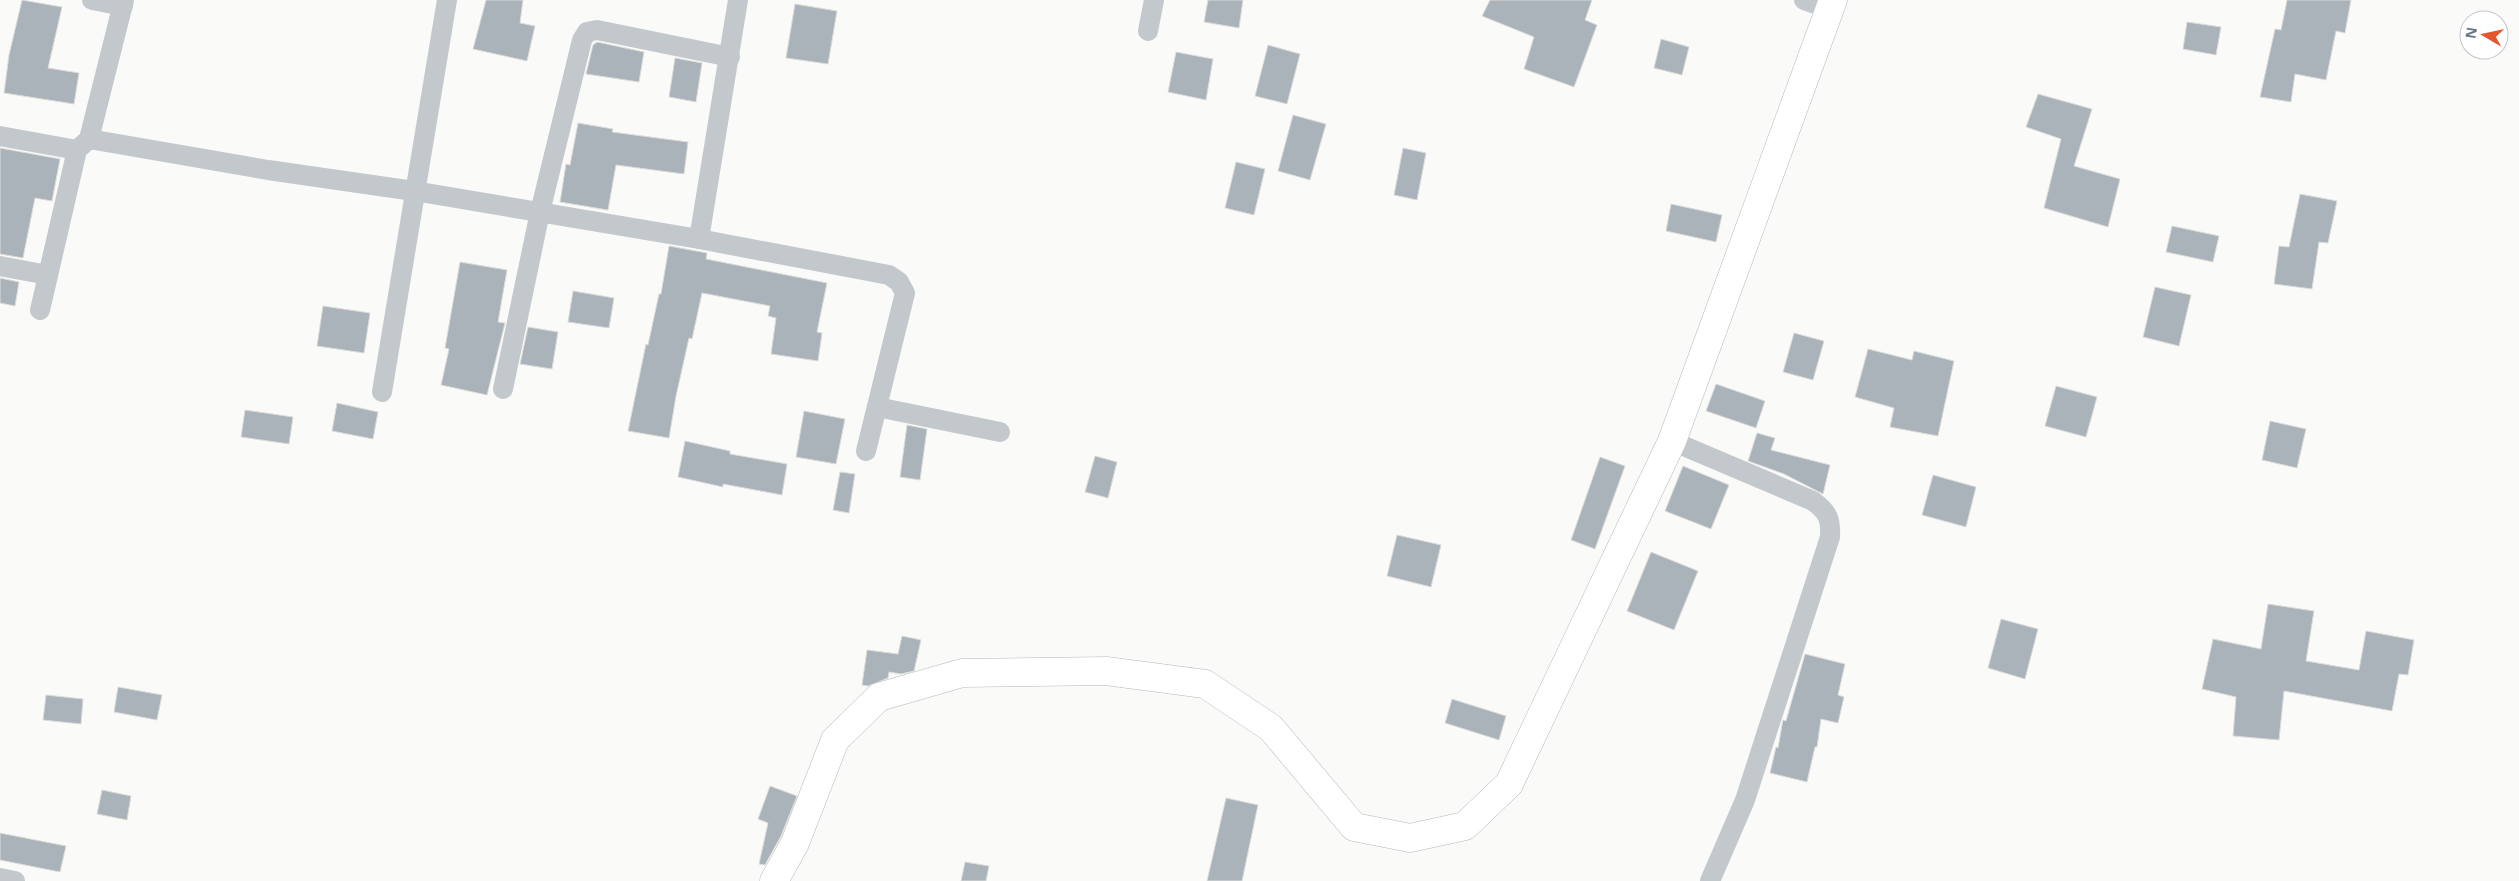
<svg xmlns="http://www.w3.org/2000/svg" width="2519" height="881" font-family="'Noto Sans',sans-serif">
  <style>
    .building { fill: #aab3b9; stroke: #dcdcda }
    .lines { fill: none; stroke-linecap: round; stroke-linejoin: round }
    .secondary-casing { stroke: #b3babf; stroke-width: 29 }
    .street { stroke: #c3c8cc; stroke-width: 20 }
    .secondary { stroke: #fff; stroke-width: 28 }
  </style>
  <rect width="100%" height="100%" fill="#fafaf8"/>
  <g class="building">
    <polygon points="22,0 62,7 48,68 79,73 74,104 4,93 9,55"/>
    <polygon points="486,0 523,0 520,23 535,26 527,61 473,49"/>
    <polygon points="1208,0 1243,0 1239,28 1204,22"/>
    <polygon points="1490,0 1592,0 1585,20 1597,25 1574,87 1524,69 1534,37 1482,16"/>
    <polygon points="2287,0 2351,0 2345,33 2336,31 2326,80 2295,74 2291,102 2260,97 2275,29 2281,30"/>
    <polygon points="795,4 837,11 828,64 786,58"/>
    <polygon points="2187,22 2221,27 2216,55 2183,49"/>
    <polygon points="1661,39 1689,47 1682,75 1654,68"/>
    <polygon points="597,42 644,52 639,82 586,74 593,45"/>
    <polygon points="1268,45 1300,54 1287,104 1255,96"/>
    <polygon points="1176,52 1213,59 1206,100 1168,92"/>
    <polygon points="675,58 702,63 696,102 669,97"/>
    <polygon points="2038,94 2092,109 2074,166 2120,179 2108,227 2044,208 2061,139 2026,127"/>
    <polygon points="1293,115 1326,124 1310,180 1278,171"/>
    <polygon points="578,123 613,129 612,132 688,142 684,174 616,165 608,210 560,202 566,164 570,165"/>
    <polygon points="0,148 60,159 52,201 35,198 23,258 0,254"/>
    <polygon points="1403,148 1426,153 1417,200 1394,195"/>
    <polygon points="1236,162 1265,169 1254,215 1225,208"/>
    <polygon points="2300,194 2337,201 2328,243 2319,242 2312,289 2274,284 2279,246 2289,247"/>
    <polygon points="1671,204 1722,215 1716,242 1666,231"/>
    <polygon points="2172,226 2219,236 2213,262 2166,252"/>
    <polygon points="669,246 707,253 706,259 827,283 817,332 822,333 818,361 771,354 776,318 768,316 770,306 702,293 692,339 689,338 676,396 669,438 628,431 646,344 648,345 659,294 661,294"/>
    <polygon points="460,262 507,270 498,322 505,323 487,395 441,385 449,349 445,348"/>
    <polygon points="0,278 19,282 15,306 0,303"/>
    <polygon points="2155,287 2191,295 2179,346 2143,337"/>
    <polygon points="573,291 614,298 609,328 568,322"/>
    <polygon points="323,306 370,313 364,353 317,346"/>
    <polygon points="528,327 558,332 552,369 520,364"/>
    <polygon points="1794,333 1824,341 1813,380 1783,372"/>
    <polygon points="1868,349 1912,360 1914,351 1954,361 1938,436 1890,427 1894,408 1855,397"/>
    <polygon points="1716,384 1765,401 1756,428 1706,411"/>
    <polygon points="2056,386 2097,397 2086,437 2045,426"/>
    <polygon points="337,403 378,412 373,439 332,431"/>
    <polygon points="245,410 293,417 289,444 241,437"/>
    <polygon points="804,411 845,419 836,464 796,457"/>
    <polygon points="2270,421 2306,429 2297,468 2262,460"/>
    <polygon points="907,425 927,429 920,480 900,477"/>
    <polygon points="1757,433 1775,438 1771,450 1830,465 1823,494 1784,474 1748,461"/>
    <polygon points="685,441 730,451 730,454 787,464 782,495 723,484 723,487 678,477"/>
    <polygon points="1095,456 1117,462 1108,498 1085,492"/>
    <polygon points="1600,457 1625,466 1595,549 1571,540"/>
    <polygon points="1683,466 1729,485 1711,529 1665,511"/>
    <polygon points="840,472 855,474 849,513 833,510"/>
    <polygon points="1933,475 1976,487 1966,527 1922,515"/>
    <polygon points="1397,535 1441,545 1431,587 1387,576"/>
    <polygon points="1651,552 1698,571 1674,630 1627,611"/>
    <polygon points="2268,604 2314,611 2306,661 2359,670 2366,631 2414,640 2408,675 2399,674 2392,711 2284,691 2279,740 2233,736 2236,697 2202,689 2213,639 2261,649"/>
    <polygon points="2001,619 2038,629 2025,679 1988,668"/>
    <polygon points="902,636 921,640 914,671 901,674 889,672 888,678 868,686 862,685 867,650 898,654"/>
    <polygon points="1805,654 1845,664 1838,695 1844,697 1838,723 1821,719 1817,747 1815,747 1807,782 1770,773 1776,747 1778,748 1782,725 1783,720 1786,721"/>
    <polygon points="118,687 162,695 157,720 114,712"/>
    <polygon points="46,695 83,699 81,724 43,720"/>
    <polygon points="1452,699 1506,716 1499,740 1445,723"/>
    <polygon points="770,786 797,796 781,836 765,865 759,864 768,823 758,819"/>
    <polygon points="102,790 131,796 127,820 97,814"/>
    <polygon points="1226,798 1258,805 1242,881 1207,881"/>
    <polygon points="0,833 66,846 60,872 0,860"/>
    <polygon points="965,862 989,866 986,881 961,881"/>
  </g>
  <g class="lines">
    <defs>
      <polyline id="secondary" points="774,881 795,843 835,740 879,697 962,673 1106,671 1205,684 1271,728 1354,827 1410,838 1465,826 1509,784 1672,441 1833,0"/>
    </defs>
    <use href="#secondary" class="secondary-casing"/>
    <g class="street">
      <polyline points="92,0 123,6"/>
      <polyline points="1804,0 1830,9"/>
      <polyline points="1148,31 1154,0"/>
      <polyline points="0,136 77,150"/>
      <polyline points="89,139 268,170 414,191 699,239 889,275 899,282 905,293 866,451"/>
      <polyline points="699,239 738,0"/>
      <polyline points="0,266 48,275"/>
      <polyline points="40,310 77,150 89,139 124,0"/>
      <polyline points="503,389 540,212 582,40 587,32 597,30 730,57"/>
      <polyline points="382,392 447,0"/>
      <polyline points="877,407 1000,432"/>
      <path d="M1672,441L1813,501C1828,512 1831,519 1830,537L1745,800L1710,881"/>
      <polyline points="0,878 15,881"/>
    </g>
    <use href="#secondary" class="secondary"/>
  </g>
  <g transform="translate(2484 35) rotate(279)"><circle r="24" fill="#ffffff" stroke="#c1c8cd"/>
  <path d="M0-4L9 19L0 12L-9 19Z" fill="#e4572e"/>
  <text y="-8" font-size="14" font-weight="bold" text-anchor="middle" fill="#657683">N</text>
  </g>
</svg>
